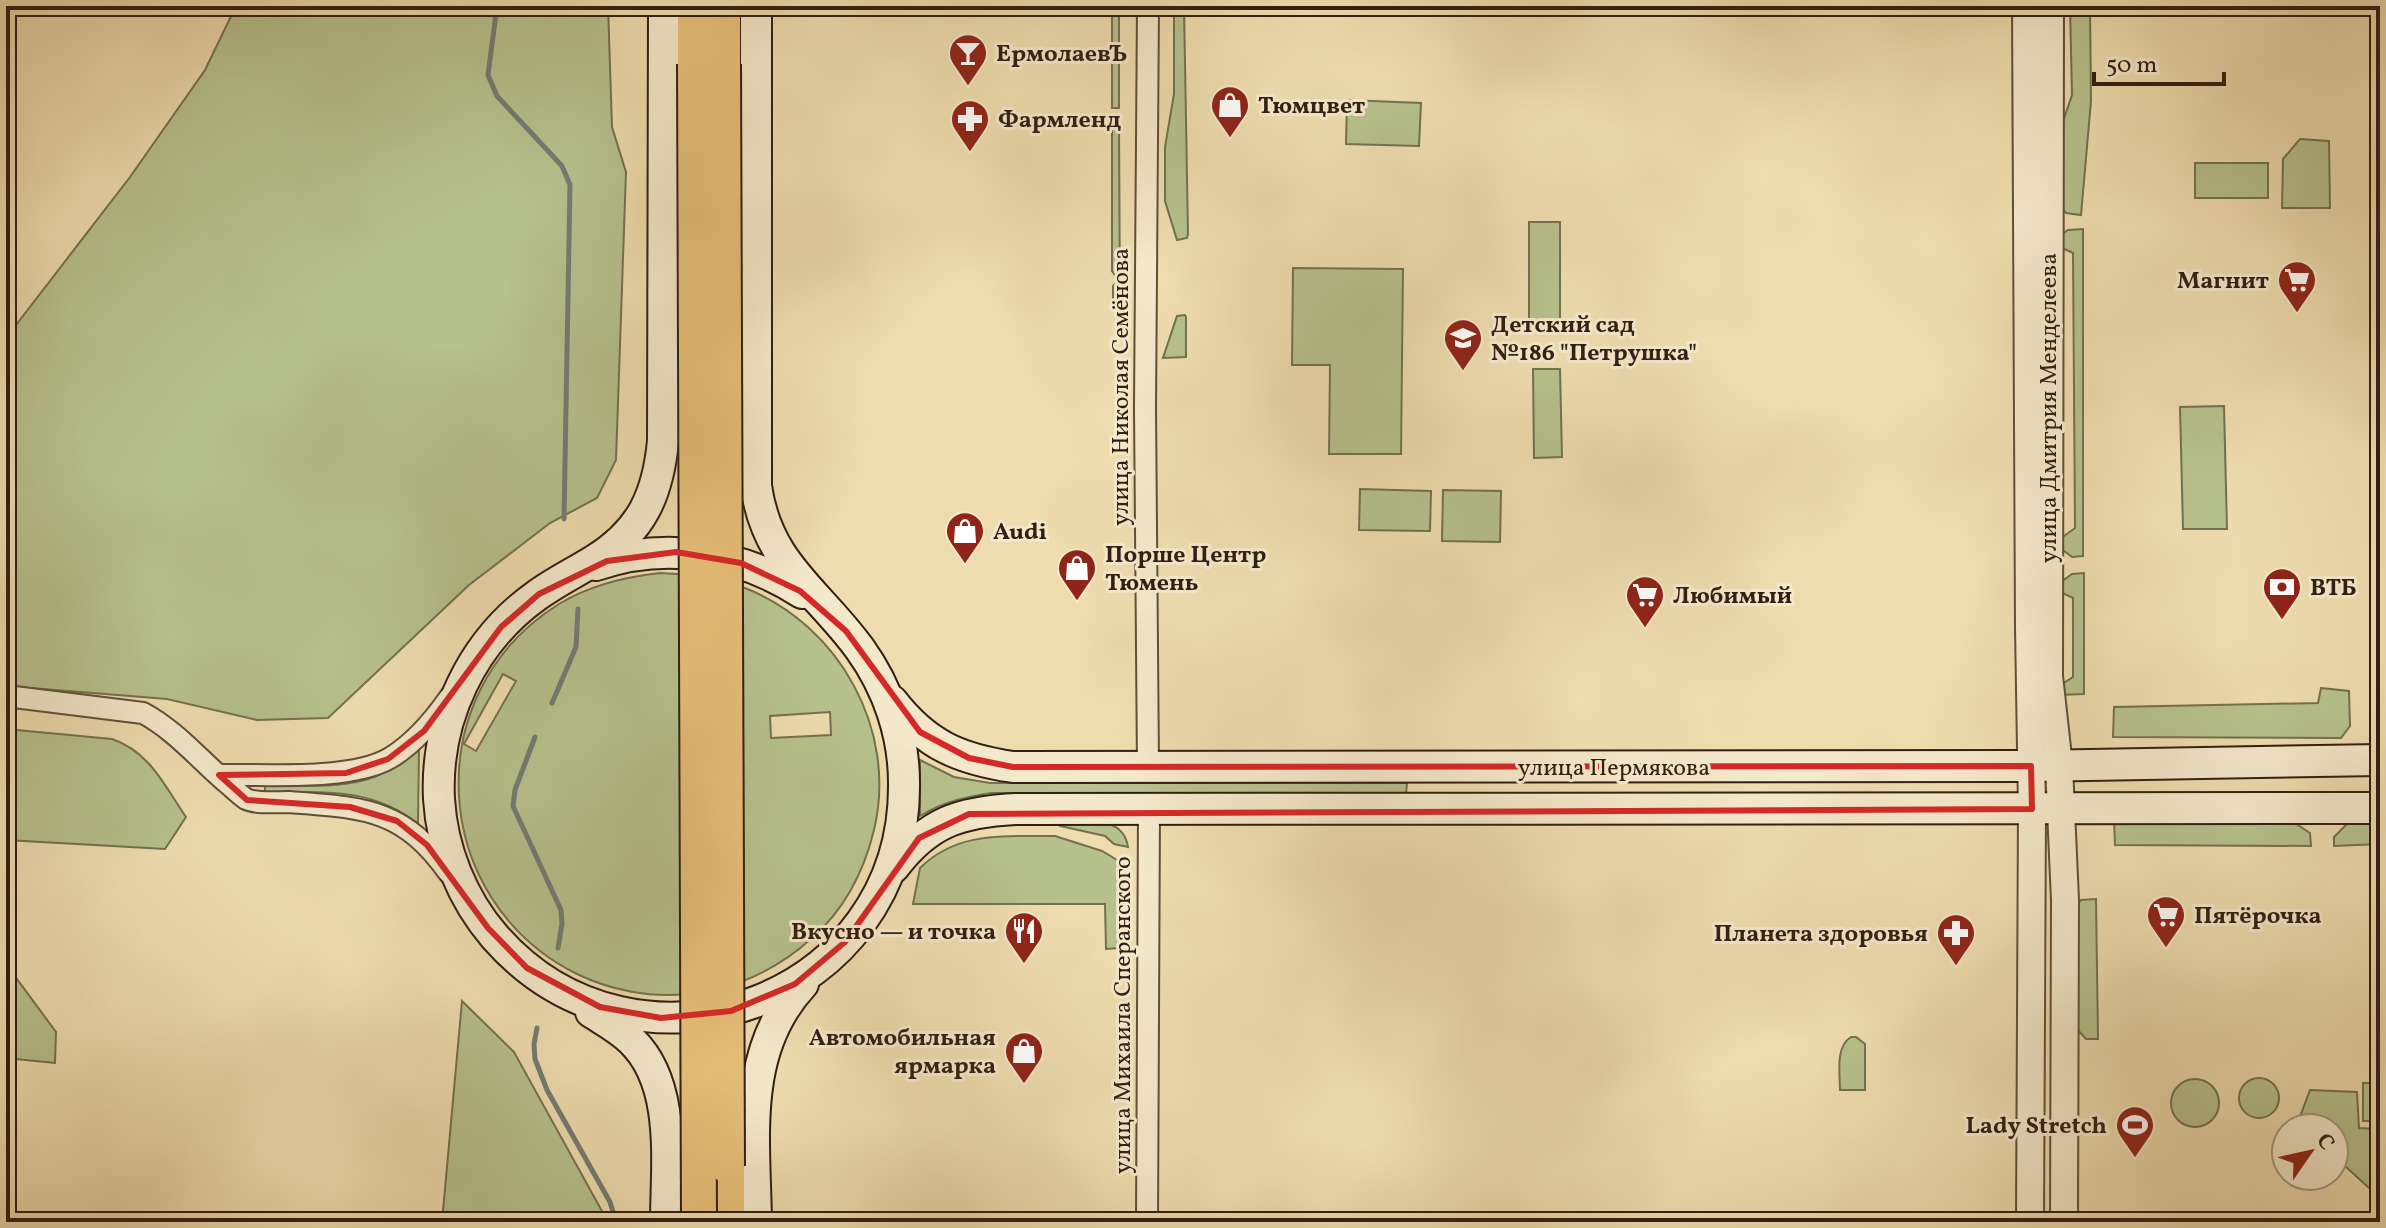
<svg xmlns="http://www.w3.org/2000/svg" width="2386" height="1228" font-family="Vollkorn,serif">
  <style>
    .green { fill: #b6c18c; stroke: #74704f; stroke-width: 2; fill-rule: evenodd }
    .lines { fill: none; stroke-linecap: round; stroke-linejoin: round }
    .stream { stroke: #727c73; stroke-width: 5 }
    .minor-casing { stroke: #614e39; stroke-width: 24 }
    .tertiary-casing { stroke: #614e39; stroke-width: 30 }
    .secondary-casing { stroke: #321e12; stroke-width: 34 }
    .trunk-casing { stroke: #321e12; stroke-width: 38 }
    .minor { stroke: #f4e8ca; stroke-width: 20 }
    .tertiary { stroke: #f4e8ca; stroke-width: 26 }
    .secondary { stroke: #f4e8ca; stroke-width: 30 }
    .trunk { stroke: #e7be77; stroke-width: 34 }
    .trunk-bridge-casing { stroke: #321e12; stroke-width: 38; stroke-linecap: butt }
    .trunk-bridge { stroke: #e7be77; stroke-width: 34 }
    .marked { fill: none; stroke: #d62828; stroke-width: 6; stroke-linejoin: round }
    .labels { text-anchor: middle; stroke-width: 6; stroke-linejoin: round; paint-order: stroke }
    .poi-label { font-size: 24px; font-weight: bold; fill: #321e12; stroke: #f4e8ca; text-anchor: start }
    .street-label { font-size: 24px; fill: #321e12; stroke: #f4e8ca }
  </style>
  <rect width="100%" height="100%" fill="#eedcae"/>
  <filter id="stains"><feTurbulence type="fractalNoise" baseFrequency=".0025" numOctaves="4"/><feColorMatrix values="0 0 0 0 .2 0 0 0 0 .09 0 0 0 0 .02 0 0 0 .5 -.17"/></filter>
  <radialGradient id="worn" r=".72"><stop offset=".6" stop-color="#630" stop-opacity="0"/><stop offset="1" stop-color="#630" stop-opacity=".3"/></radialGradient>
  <g class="green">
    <polygon points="236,6 608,6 612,127 626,172 616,460 597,498 550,523 469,585 328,718 257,720 167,699 6,686 6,338 130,177 205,70"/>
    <rect x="1112" y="6" width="7" height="102"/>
    <polygon points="1174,6 1184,6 1188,234 1187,238 1177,240 1165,201 1165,147 1174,94"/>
    <polygon points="2070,6 2090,6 2091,101 2081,215 2066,213 2059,204 2060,130 2072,95"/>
    <polygon points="1347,100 1421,103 1419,146 1346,144"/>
    <polygon points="1112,123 1119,124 1120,308 1113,308 1113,286 1118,280 1112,271"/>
    <polygon points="2300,139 2329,141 2330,208 2282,208 2283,159"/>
    <rect x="2195" y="163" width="73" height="35"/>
    <polygon points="1529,222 1560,222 1560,331 1529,330"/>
    <polygon points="2083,229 2083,556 2072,557 2060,548 2060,539 2075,528 2073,253 2060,247 2059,236 2068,230"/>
    <polygon points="1293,268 1403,269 1401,454 1329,454 1330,365 1292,365"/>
    <polygon points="1185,315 1186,317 1186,357 1163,358 1177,316"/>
    <polygon points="1533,369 1560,369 1562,457 1534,458"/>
    <polygon points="2224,406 2227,529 2183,529 2180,407"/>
    <polygon points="1360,489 1431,491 1430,531 1359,530"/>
    <polygon points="1443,490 1501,491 1500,542 1442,541"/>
    <path d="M660,573C689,574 718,577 745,588C839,625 898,730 874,830C864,871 844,910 812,938C777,970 734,989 687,994C650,998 610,990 577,974C428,900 417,692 559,604C590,585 624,577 660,573ZM503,674L516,681L476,751L464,744ZM830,712L831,735L771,738L770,716Z"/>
    <polygon points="2084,573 2084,694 2059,695 2059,686 2073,677 2073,598 2060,592 2061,582 2072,574"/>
    <polygon points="2321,688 2349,691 2350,726 2341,738 2113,737 2114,707 2318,703"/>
    <path d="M6,729L112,739C150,752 164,785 186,817L165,849L6,840Z"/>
    <path d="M419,750L418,824C371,786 322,793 265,792V786C299,785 342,789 374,777C391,771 404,761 419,750Z"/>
    <path d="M920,760L954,777L990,783H1407L1406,794L991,793C965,797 943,802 920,816Z"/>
    <polygon points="2286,817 2310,833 2311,846 2115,845 2114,819"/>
    <polygon points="2380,818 2380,844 2334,846 2334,837 2350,821"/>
    <path d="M1060,822C1085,822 1123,814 1128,847L1114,844L1105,836L1060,826Z"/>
    <path d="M1055,836L1102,851L1122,863L1120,948L1106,949L1105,904H913L920,868C959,830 1005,837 1055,836Z"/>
    <polygon points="2096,899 2098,1039 2086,1039 2076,1028 2076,907 2081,900"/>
    <polygon points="6,970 11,971 56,1032 55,1063 6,1058"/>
    <polygon points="462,1001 514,1052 608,1222 442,1222"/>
    <path d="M1851,1037H1856L1865,1044V1090H1840C1840,1073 1835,1047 1851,1037Z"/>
    <circle cx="2259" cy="1098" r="20"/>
    <circle cx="2195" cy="1103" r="24"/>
    <rect x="2363" y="1083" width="17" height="38"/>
    <polygon points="2310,1090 2357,1092 2359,1128 2380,1129 2380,1198 2334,1156 2334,1128 2304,1128 2298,1122"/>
  </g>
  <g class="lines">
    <g class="stream">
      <polyline points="497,6 488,75 497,96 562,166 570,185 564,519"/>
      <polyline points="552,703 576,647 578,609"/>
      <polyline points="535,737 515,790 513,806 561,910 562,924 558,948"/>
      <polyline points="537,1028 534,1044 535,1059 547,1090 610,1202 616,1222"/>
    </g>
    <defs>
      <g id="minor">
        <polyline points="1148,6 1145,408 1148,767"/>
        <path d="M6,696L143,713C175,730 199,759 227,783C233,788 240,795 246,799C257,804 277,802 289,802C363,808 402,807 449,873"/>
        <path d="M219,775C265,774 351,781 390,758C415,743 434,720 450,697"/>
        <polyline points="1147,1222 1149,809"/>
      </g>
      <g id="tertiary">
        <polyline points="2026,6 2029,627 2032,809 2030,1222"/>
        <polyline points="2050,6 2049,676 2059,766 2065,900 2064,1222"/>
      </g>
      <g id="secondary">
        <path d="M664,6L663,441C658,494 642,531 595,560C576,572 555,582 536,596C472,642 435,719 439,799C442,849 462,899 495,937C637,1099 907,1001 904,783C904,735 888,688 860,649C817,590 767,564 756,486V6"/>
        <path d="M596,565C665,541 741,553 802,593"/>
        <path d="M892,701C926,745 959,759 1013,767L2031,766L2380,760"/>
        <path d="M894,867C928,822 960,812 1015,809L2380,808"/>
        <path d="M591,1012C605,1021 620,1029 632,1041C677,1085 666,1164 666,1222"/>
        <path d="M756,1222C755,1138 741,1051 803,984"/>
      </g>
      <g id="trunk">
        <polyline points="723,6 723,64"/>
        <polyline points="695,64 695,6"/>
        <polyline points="727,1166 727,1222"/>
      </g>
    </defs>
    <use href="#minor" class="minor-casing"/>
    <use href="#tertiary" class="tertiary-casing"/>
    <use href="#secondary" class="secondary-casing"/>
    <use href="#trunk" class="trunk-casing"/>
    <use href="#minor" class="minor"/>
    <use href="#tertiary" class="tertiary"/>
    <use href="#secondary" class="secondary"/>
    <use href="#trunk" class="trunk"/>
    <defs>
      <g id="trunk-bridge">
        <polyline points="695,64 699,1222"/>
        <polyline points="723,64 727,1166"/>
      </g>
    </defs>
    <use href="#trunk-bridge" class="trunk-bridge-casing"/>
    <use href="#trunk-bridge" class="trunk-bridge"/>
  </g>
  <path class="marked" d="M676,552L741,563L800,591L846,631L920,732L969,758L1013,767L2031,766L2032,809L969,814L919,838L845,942L795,984L731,1011L661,1018L600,1007L527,968L488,928L427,845L397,821L350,807L247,800L219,775L346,773L388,759L424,731L501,627L539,594L607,561Z"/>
  <defs>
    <symbol id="bar-pin" viewBox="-11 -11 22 30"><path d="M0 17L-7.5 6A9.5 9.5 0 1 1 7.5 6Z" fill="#8f2418" stroke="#f4e8ca"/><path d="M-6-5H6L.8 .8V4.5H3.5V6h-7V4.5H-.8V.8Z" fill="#fff"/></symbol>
    <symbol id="shop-pin" viewBox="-11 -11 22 30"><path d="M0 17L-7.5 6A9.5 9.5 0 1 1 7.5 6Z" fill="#8f2418" stroke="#f4e8ca"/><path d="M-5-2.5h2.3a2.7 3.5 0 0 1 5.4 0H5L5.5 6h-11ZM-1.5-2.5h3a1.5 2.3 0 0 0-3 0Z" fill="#fff"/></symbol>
    <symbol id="pharmacy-pin" viewBox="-11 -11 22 30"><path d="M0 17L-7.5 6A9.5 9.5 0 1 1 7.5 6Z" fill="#8f2418" stroke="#f4e8ca"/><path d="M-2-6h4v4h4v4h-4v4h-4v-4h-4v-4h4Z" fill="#fff"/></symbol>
    <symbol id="supermarket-pin" viewBox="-11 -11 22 30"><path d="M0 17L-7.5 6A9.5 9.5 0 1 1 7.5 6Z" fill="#8f2418" stroke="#f4e8ca"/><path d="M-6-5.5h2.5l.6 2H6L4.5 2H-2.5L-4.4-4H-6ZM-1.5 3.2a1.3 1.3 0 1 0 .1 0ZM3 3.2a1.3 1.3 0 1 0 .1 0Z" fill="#fff"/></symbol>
    <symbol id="school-pin" viewBox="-11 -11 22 30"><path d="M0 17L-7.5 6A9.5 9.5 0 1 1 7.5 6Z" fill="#8f2418" stroke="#f4e8ca"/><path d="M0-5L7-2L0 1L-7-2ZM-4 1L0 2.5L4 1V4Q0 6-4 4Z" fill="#fff"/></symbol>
    <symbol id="bank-pin" viewBox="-11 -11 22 30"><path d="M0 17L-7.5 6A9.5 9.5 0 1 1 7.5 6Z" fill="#8f2418" stroke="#f4e8ca"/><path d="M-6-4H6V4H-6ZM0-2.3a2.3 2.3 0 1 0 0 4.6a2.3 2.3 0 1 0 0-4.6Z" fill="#fff"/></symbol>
    <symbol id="restaurant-pin" viewBox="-11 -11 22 30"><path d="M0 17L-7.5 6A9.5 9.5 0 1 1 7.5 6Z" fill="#8f2418" stroke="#f4e8ca"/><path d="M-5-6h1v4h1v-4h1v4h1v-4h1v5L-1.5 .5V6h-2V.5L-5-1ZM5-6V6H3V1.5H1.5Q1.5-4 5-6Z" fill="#fff"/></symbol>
    <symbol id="stadium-pin" viewBox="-11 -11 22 30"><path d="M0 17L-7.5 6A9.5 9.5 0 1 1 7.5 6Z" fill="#8f2418" stroke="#f4e8ca"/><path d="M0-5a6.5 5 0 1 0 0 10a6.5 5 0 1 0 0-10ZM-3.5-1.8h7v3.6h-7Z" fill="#fff"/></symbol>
  </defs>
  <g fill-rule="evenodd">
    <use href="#bar-pin" x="946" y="31" width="44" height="60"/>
    <use href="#shop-pin" x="1208" y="83" width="44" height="60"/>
    <use href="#pharmacy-pin" x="948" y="97" width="44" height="60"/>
    <use href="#supermarket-pin" x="2275" y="258" width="44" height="60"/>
    <use href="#school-pin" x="1441" y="316" width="44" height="60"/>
    <use href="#shop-pin" x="943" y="509" width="44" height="60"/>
    <use href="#shop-pin" x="1055" y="546" width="44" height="60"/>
    <use href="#bank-pin" x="2260" y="565" width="44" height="60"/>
    <use href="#supermarket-pin" x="1623" y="573" width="44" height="60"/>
    <use href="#supermarket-pin" x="2144" y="893" width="44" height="60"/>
    <use href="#restaurant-pin" x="1002" y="909" width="44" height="60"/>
    <use href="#pharmacy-pin" x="1934" y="911" width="44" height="60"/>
    <use href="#shop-pin" x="1002" y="1029" width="44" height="60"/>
    <use href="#stadium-pin" x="2113" y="1103" width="44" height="60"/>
  </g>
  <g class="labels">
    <g class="poi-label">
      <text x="996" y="61">ЕрмолаевЪ</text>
      <text x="1258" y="113">Тюмцвет</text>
      <text x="998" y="127">Фармленд</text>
      <text x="2269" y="288" text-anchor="end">Магнит</text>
      <text x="1491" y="332">Детский сад<tspan x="1491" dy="28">№186 "Петрушка"</tspan></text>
      <text x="993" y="539">Audi</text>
      <text x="1105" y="562">Порше Центр<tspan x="1105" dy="28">Тюмень</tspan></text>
      <text x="2310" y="595">ВТБ</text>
      <text x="1673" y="603">Любимый</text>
      <text x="2194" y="923">Пятёрочка</text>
      <text x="996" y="939" text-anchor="end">Вкусно — и точка</text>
      <text x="1928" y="941" text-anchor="end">Планета здоровья</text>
      <text x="996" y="1045" text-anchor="end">Автомобильная<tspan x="996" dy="28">ярмарка</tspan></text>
      <text x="2107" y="1133" text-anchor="end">Lady Stretch</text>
    </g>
    <g class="street-label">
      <text transform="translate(1120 387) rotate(-90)" y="8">улица Николая Семёнова</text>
      <text transform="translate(2048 408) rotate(-90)" y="8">улица Дмитрия Менделеева</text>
      <text x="1614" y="775">улица Пермякова</text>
      <text transform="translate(1122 1015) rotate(-90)" y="8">улица Михаила Сперанского</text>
    </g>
  </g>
  <rect width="2386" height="1228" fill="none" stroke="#eedcae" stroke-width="32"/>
  <rect x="8" y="8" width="2370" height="1212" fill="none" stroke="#321e12" stroke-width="4"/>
  <rect x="16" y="16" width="2354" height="1196" fill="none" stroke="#321e12" stroke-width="2"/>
  <g transform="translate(2310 1152) rotate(56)"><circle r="38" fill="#f4e8ca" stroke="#a69780" stroke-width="2"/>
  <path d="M0-6L14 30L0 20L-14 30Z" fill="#8f2418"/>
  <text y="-12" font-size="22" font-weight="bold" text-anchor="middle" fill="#321e12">С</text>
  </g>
  <path d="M2094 72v12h130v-12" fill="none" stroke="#321e12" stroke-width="4"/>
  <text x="2106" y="72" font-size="24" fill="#321e12" stroke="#f4e8ca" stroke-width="6" paint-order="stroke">50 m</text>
  <rect width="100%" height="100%" filter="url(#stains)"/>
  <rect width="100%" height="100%" fill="url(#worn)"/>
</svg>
